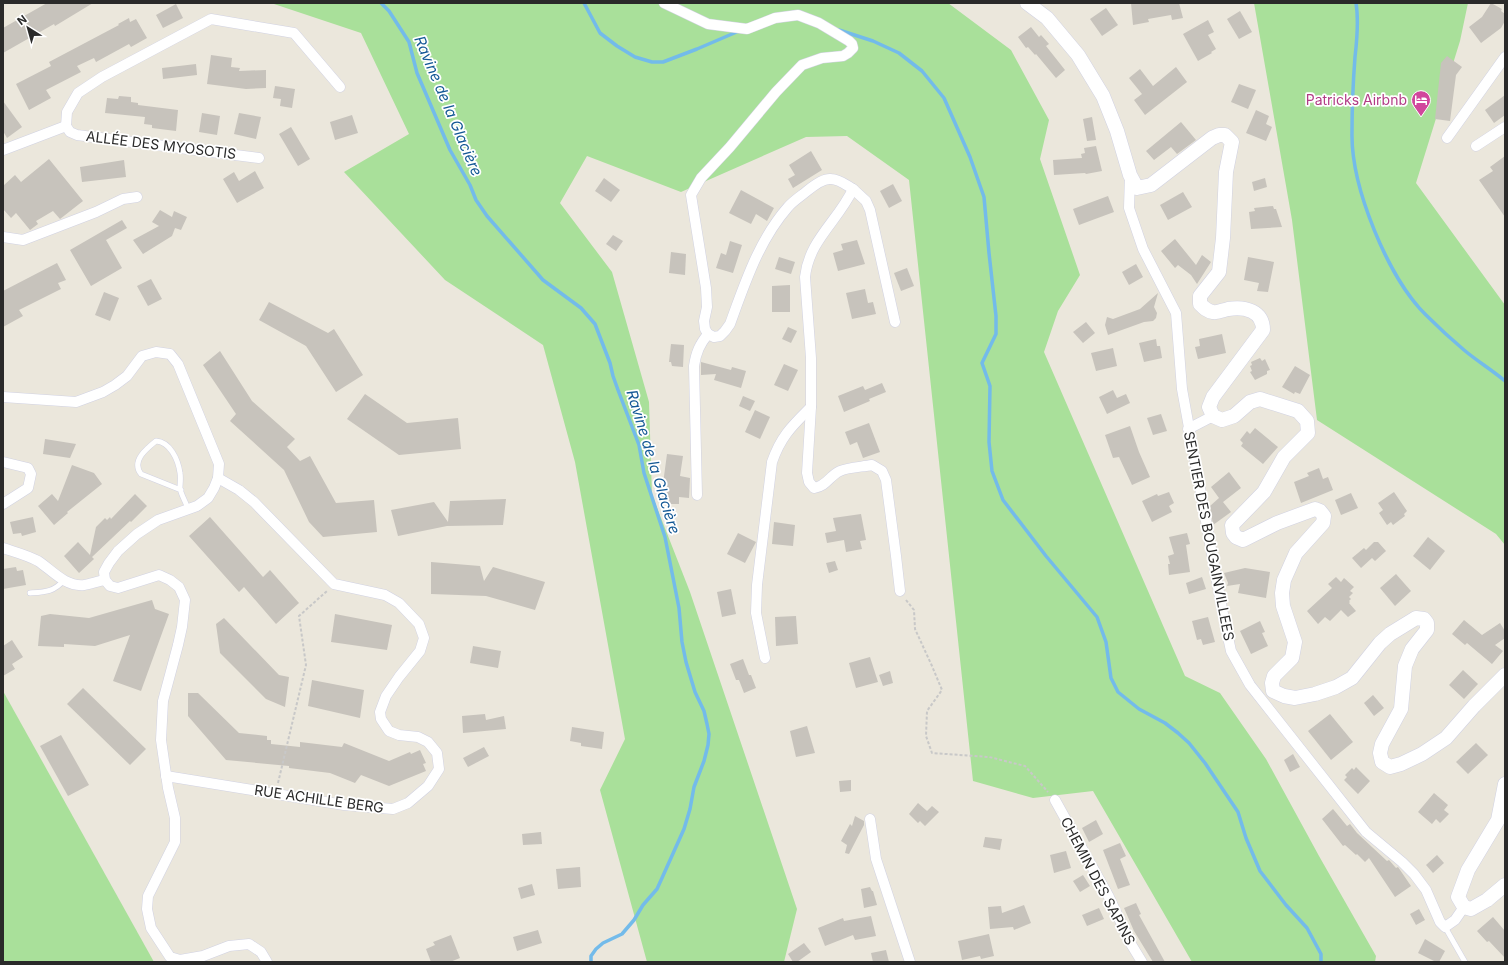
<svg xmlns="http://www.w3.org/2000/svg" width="1508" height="965" font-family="Inter,sans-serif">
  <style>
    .green { fill: #a9e09a }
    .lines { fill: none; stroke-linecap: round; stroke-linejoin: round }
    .stream { stroke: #73bbea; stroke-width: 3.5 }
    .building { fill: #c7c3bc }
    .service-casing { stroke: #d1d2e2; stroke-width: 6 }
    .minor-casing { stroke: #d1d2e2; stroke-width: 11 }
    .secondary-casing { stroke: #d1d2e2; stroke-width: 15 }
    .path { stroke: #c8c8c8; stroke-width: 2; stroke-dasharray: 3 2; stroke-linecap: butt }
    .service { stroke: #fff; stroke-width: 5 }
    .minor { stroke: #fff; stroke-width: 10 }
    .secondary { stroke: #fff; stroke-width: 14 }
    .labels { text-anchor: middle; stroke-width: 3.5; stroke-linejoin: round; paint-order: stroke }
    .hotel-label { font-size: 14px; fill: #b23c85; stroke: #fff; text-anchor: end }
    .street-label { font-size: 14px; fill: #2a2a2a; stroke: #fff }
    .water-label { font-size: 15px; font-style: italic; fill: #135895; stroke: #fff }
  </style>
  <rect width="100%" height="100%" fill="#ebe7dc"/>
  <g class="green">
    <polygon points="271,3 948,3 1011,50 1049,120 1040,159 1080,275 1058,311 1044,352 1185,676 1220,693 1266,759 1319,856 1376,956 1375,962 1192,962 1093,791 1033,798 973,781 909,180 847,136 806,137 681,192 587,156 560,203 612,272 649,402 652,495 690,592 797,909 784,962 647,962 600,790 625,739 575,462 543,345 445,280 344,172 409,134 361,33"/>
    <polygon points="1254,3 1468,3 1460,41 1416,183 1505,305 1505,545 1496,534 1317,420 1292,220"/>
    <polygon points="3,691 154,962 3,962"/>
  </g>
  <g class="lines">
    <g class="stream">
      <polyline points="381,3 389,11 409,42 417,73 450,150 470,185 476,200 487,216 543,280 581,308 595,324 610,363 613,376 618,390 639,445 644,473 665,537 679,608 682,642 686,662 695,692 704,711 707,724 709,734 708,745 704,761 694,787 690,809 684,829 662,878 657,889 643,905 634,920 622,934 603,943 596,949 591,956 591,962"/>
      <polyline points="584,3 600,33 617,46 635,57 652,62 663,62 697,49 739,31"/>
      <path d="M1356,3C1359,21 1357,40 1355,57C1353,83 1352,108 1352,133C1351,187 1388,278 1426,315C1438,327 1451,339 1464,350C1477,361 1492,370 1505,381"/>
      <polyline points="839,30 873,41 899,53 922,71 944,98 970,157 984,197 989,253 996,316 996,334 982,363 990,386 989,442 992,471 1003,500 1046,556 1097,617 1106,642 1111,678 1118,692 1139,709 1165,723 1178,733 1189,743 1205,763 1238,812 1246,838 1260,871 1286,905 1307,928 1321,954 1321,962"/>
    </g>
  </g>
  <g class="building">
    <polygon points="47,3 93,3 55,26 54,24 3,53 3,28"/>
    <polygon points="1131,3 1179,3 1183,18 1172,20 1171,15 1148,19 1149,22 1133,25"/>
    <polygon points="1491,3 1502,9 1501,11 1505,14 1505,21 1501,28 1481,43 1469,27 1482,17"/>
    <polygon points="176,4 183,18 163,28 156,15"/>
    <polygon points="1106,8 1118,25 1102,36 1090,19"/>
    <polygon points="1240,11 1252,32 1239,39 1227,19"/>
    <polygon points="129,18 130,22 136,19 147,38 131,47 129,44 96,62 94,58 77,66 81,72 46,90 51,98 29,110 16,84 51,66 49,62 119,25 118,24"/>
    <polygon points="1208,20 1214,32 1208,35 1216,49 1211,52 1212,53 1198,61 1183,34"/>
    <polygon points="1031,27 1039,37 1041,35 1049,44 1046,46 1065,70 1056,78 1036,54 1035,55 1028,47 1026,48 1018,37"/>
    <polygon points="211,55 232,58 231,67 240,68 239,71 266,70 266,88 246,89 207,84"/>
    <polygon points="1447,56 1462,67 1456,75 1450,121 1435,119 1441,63"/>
    <polygon points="196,64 197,75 163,79 162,68"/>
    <polygon points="1176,67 1187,82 1145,115 1134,100 1142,94 1129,78 1140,69 1153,86"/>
    <polygon points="1239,84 1256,90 1248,109 1231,102"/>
    <polygon points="275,86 295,89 292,108 280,106 281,99 273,98"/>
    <polygon points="1505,95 1505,115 1494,123 1485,110"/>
    <polygon points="119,96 131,97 131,102 138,103 138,105 178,110 176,131 152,128 152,125 144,124 145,117 105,113 107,98 118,99"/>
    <polygon points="3,101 22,127 7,138 3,131"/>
    <polygon points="1256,110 1269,116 1266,124 1272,127 1266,141 1246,133"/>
    <polygon points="202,113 220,116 217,135 199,132"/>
    <polygon points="239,113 261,117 256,139 234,134"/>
    <polygon points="352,115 358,133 335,140 330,122"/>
    <polygon points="1092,117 1096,140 1087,141 1083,119"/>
    <polygon points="1181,122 1196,140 1177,154 1171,147 1154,160 1146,151"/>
    <polygon points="291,127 310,159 298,166 279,134"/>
    <polygon points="1096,146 1102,171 1086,174 1085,173 1054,175 1053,160 1082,158 1081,154 1085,153 1084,148"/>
    <polygon points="811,151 822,170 793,188 788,179 795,175 789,165"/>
    <polygon points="1505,156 1505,217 1479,180 1493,171 1490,167"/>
    <polygon points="49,159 83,201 60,219 53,211 36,221 38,224 30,230 16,213 11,218 3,209 3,186 15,175 21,182"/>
    <polygon points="124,160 126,177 82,182 80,167"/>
    <polygon points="255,171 264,188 237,203 223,179 234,172 239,181"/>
    <polygon points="604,178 620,190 611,202 595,191"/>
    <polygon points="1265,178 1267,187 1254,191 1252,182"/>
    <polygon points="893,184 902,201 889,208 880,191"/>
    <polygon points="741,190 774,208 767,221 756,214 751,224 729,213"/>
    <polygon points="1183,192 1192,207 1168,220 1160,205"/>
    <polygon points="1108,196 1114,212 1079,225 1073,209"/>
    <polygon points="1273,206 1274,209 1276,209 1282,227 1251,229 1249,212 1255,211 1254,208"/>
    <polygon points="160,210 172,217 174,211 187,217 181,230 175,228 172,236 143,254 133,240 159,226 152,222"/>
    <polygon points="122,220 127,228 106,240 122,268 91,286 70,250"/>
    <polygon points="613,235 623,241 616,251 606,244"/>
    <polygon points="1175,239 1196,265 1202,255 1211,262 1197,284 1191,275 1178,265 1175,268 1161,251"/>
    <polygon points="857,240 865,264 838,271 833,253 843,250 841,244"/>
    <polygon points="730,241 742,245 733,273 716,268 721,253 726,255"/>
    <polygon points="671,252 686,254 685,275 669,273"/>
    <polygon points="779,257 795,262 791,274 775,269"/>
    <polygon points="1248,257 1274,262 1268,292 1257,291 1259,283 1244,280"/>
    <polygon points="57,263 66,280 58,283 61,289 19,310 23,316 3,327 3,291"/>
    <polygon points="1136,264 1143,277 1129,285 1122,272"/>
    <polygon points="907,268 914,286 901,291 894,273"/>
    <polygon points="151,279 162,299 148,306 137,286"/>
    <polygon points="790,285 790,312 772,312 772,286"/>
    <polygon points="865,289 868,303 873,302 876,314 852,319 846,293"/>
    <polygon points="104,292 119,298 110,321 95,315"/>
    <polygon points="1158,293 1154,307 1157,313 1156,318 1153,321 1144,322 1108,335 1105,325 1107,317 1113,319 1140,309"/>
    <polygon points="269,302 328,333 334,329 363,375 336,392 306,346 259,320"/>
    <polygon points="1086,322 1095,333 1083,343 1073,332"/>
    <polygon points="788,327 797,331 791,343 782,339"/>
    <polygon points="1222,334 1226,353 1198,359 1195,347 1200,346 1199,339"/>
    <polygon points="1156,339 1157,346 1160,346 1162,358 1144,362 1139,343"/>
    <polygon points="671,344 684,345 683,367 672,366 671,362 669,362"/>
    <polygon points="1113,348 1117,366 1096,371 1091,353"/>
    <polygon points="220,351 252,401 295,439 287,447 300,461 310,456 336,503 374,500 377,532 323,537 309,522 284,470 230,421 236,414 203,365"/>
    <polygon points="1260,358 1262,361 1265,359 1270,370 1267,371 1267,374 1255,380 1250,372 1252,371 1250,366 1252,365 1251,362"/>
    <polygon points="701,362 731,370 732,367 746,371 741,388 714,380 716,374 701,375"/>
    <polygon points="784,364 798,370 788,391 774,385"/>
    <polygon points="1295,366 1310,375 1300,394 1295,392 1294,394 1282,387"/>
    <polygon points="882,383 886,392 869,399 870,401 844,412 838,396 863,386 865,390"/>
    <polygon points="1113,390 1117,398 1126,394 1130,403 1107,414 1099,397"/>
    <polygon points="365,394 407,423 458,418 461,449 399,455 347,419"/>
    <polygon points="743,396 755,401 750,411 739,406"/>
    <polygon points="755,410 770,417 760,439 745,432"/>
    <polygon points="1161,414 1167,431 1153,435 1147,418"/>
    <polygon points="869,423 880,452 863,458 857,442 850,445 845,432"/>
    <polygon points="1130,426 1139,452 1150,477 1132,485 1119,457 1113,458 1105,435"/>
    <polygon points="1255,428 1278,447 1263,464 1241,446 1243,443 1240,440 1247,431 1250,434"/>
    <polygon points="45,439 76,444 70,458 43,454"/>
    <polygon points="667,454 683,456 680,476 690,478 689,498 679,497 679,504 662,504 662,491"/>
    <polygon points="72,465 94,473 102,484 67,512 68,513 54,525 38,506 52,494 58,501"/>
    <polygon points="1319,468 1323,479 1328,477 1333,490 1301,503 1294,482 1309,476 1307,473"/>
    <polygon points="1229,472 1241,488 1223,502 1231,512 1213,525 1210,506 1219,498 1211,487"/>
    <polygon points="1169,492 1174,503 1169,506 1172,512 1152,522 1142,501 1157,494 1158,496"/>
    <polygon points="1394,492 1407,511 1404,514 1405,516 1393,525 1391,522 1387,525 1379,513 1383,510 1378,503"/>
    <polygon points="1351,493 1358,508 1341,515 1335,500"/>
    <polygon points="135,494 147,506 131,522 130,521 92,557 94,559 79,573 64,556 78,542 90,555 96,527 105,518 107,520 110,517 111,519"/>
    <polygon points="506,499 503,525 447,526 398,536 391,510 434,502 448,522 450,501"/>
    <polygon points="861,514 866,540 860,541 862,549 846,552 844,540 827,543 825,533 836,531 833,518"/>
    <polygon points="33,517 36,532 22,536 21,533 13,534 10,522"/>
    <polygon points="210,517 263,577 270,570 299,603 276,624 244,587 239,592 189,536"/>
    <polygon points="774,522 795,525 793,546 772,544"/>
    <polygon points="738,533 756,542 745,563 727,554"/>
    <polygon points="1187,533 1190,544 1186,545 1190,572 1169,575 1168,564 1170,564 1168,556 1174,554 1169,537"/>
    <polygon points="1428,537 1445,551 1430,570 1413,556"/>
    <polygon points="1374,542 1378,542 1386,551 1375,561 1372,558 1361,568 1352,558 1364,548 1366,550"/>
    <polygon points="835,561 838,570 829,573 826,563"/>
    <polygon points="431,562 480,566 484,581 493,567 545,582 535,610 486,596 431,594"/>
    <polygon points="16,567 17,571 23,570 26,585 3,589 3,569"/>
    <polygon points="1245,568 1270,572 1266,598 1238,593 1240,584 1227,586 1228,583 1224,573"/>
    <polygon points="1396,574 1411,591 1395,606 1380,588"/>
    <polygon points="1202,577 1206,589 1189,594 1186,583"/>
    <polygon points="1336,577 1341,582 1344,578 1354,587 1350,591 1353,593 1349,597 1351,599 1349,601 1350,602 1349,603 1356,611 1348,617 1341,610 1330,621 1325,617 1318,624 1307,611 1332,588 1328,584"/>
    <polygon points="731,589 736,614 722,617 717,592"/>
    <polygon points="152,600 155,609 169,614 141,691 113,681 130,635 95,646 64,644 64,647 38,646 41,616 50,614 89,618"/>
    <polygon points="335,614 392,625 387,650 331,642"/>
    <polygon points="796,616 798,644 776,646 775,617"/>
    <polygon points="1208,617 1215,642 1203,645 1201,639 1197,640 1192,621"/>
    <polygon points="224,618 279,675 289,677 285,707 266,699 220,653 216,624"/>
    <polygon points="1464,620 1482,635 1500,623 1505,631 1505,638 1495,645 1503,651 1492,664 1467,643 1465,645 1452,634"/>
    <polygon points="1260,621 1265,632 1262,633 1268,646 1251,654 1240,631"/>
    <polygon points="12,640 23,657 12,664 15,669 3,676 3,646"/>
    <polygon points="473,646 501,651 498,668 470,663"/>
    <polygon points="870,657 878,682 856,688 849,663"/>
    <polygon points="743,659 749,675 751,675 756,688 744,693 739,680 736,680 730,664"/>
    <polygon points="1463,670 1478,684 1464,699 1449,685"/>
    <polygon points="890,671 893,683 883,686 879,675"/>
    <polygon points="312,680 364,690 360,718 308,706"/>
    <polygon points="83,688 146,749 130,765 67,704"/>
    <polygon points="188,693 198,693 239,733 267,736 267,740 271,740 271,744 300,747 300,742 342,747 344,743 389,761 410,752 411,754 420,750 426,763 423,764 426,771 389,786 361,775 355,783 330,773 289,768 289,766 226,760 188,716"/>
    <polygon points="1373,695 1384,708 1374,716 1364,703"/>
    <polygon points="485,714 486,720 504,716 506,729 463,733 462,716"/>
    <polygon points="1330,714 1353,742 1331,760 1308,731"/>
    <polygon points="807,726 815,753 796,757 790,731"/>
    <polygon points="572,727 604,732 602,749 581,746 581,743 570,741"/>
    <polygon points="61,735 89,785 68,796 40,746"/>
    <polygon points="1476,743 1488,755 1468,774 1456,762"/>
    <polygon points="484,747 489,756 468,767 463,758"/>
    <polygon points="1293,754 1300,767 1290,772 1284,760"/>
    <polygon points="1356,767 1370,781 1358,794 1344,780 1347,777 1345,775 1352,768 1354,770"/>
    <polygon points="851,780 851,791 840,792 839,781"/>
    <polygon points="1434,793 1448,805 1444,810 1449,814 1440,823 1436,819 1432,824 1418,812"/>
    <polygon points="918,803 927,811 932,806 939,812 925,826 920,821 918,823 909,814"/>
    <polygon points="1333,809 1347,826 1350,824 1357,833 1387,861 1389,860 1396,868 1398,867 1411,886 1395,897 1369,858 1365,862 1357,854 1356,855 1345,845 1343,846 1322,819"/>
    <polygon points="855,816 864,821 864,825 849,854 845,853 847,845 841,841 850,824 852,826"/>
    <polygon points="1096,820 1103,834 1089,842 1082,828"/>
    <polygon points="541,832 542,844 523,845 522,834"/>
    <polygon points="985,837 1002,839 1000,850 983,847"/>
    <polygon points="1120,843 1126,856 1120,859 1130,885 1118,889 1103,850"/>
    <polygon points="1066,851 1071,868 1054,873 1050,855"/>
    <polygon points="1437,855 1444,863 1433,873 1426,865"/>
    <polygon points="580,867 581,887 558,889 556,869"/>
    <polygon points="1083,875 1090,886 1080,892 1073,881"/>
    <polygon points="532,884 535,895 521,899 518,888"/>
    <polygon points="870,887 872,891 873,891 877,905 864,908 861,889"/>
    <polygon points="1136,903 1141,914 1139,915 1165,962 1153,962 1134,931 1124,908"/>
    <polygon points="1024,905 1031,923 1014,930 1013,927 990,929 988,907 1001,906 1002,913"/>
    <polygon points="1099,908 1104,919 1087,926 1082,915"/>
    <polygon points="1419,909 1425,920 1416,925 1410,914"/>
    <polygon points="871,916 876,936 855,940 853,935 825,946 818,928 843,918 844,921"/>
    <polygon points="1493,917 1505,931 1505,958 1489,941 1487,942 1477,931"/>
    <polygon points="538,930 542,943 517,951 513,937"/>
    <polygon points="989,934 994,956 981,959 980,956 962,960 958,941"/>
    <polygon points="451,935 460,958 450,962 431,962 426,949 435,945 433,942"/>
    <polygon points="1425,939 1445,951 1439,962 1436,962 1418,953"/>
    <polygon points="804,943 811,952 797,962 793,962 788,954"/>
    <polygon points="886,950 889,962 873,962 871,953"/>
  </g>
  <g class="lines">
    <defs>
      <g id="service">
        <path d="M181,490L141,474C131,461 146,449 156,441C170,442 178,459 180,473C181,478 180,483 180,488C181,495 186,502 188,509"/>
        <path d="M30,593C45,592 54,592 64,580"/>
        <polyline points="1445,927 1465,962"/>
      </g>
      <g id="minor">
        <path d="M664,3L708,24L747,29L775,18L798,15L819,23L849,41L852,44L853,48L848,53L843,56L822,58L802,65L776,92L730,147L701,178L691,195L706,288L707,307L704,321L705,329L708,334L714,337L720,336L725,331L730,324C745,283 759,240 788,207C793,201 801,196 807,191C813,186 823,178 831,179C839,179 846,185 853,189C838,221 809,240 805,277L811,358V407L807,473L809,482L814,488C827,486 829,476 840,471C849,467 862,467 872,465L882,471L886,480L896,556L900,591"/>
        <polyline points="1447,138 1505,57"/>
        <polyline points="1476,146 1505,127"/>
        <polyline points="3,150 66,126"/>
        <polyline points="259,158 77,135 70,132 66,126 67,112 78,93 102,77 211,19 294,33 340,87"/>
        <polyline points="1130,176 1129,208 1143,249 1176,313 1182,389 1222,609 1231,651 1250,685 1366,832 1402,862 1414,874 1426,890 1440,922 1445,927 1455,920 1464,907"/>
        <polyline points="853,189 866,201 870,210 895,322"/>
        <polyline points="3,237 23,240 96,212 123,199 137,197"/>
        <polyline points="3,397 76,402 103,392 115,385 127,376 142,356 156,352 170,354 178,364 219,464 218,478 214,488 208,498 197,506 158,520 137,534 118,551 109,563 104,572 105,580 110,586 118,588 159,575 170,580 179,587 185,600 182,627 178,645 163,701 161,740 168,788 175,818 175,842 148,896 147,909 151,928 170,957 180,960 203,956 229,946 249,944 261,952 267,962"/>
        <polyline points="1188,429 1213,416"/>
        <polyline points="3,462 28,468 31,474 28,488 3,504"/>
        <path d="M697,495L694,366C696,352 700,344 708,334"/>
        <path d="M3,548C15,552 27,555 38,561C52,570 65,587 84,585C91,584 98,581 105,580"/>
        <path d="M765,658L756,613L757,585L772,462C781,436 792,426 811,407"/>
        <polyline points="166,776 344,805 393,809 408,803 428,786 439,769 437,753 428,742 418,737 399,735 389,731 381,719 380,712 386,696 399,677 420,651 424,638 419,624 399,603 385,595 334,584 254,502 239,490 218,478"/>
        <polyline points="1055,800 1109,897 1131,944 1142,962"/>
        <polyline points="870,819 876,859 910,962"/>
      </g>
      <g id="secondary">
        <path d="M1027,3L1047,18L1078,55L1103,96L1117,131L1130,175L1137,188L1151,185L1212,138L1219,135H1225L1232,142L1226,172L1223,238L1219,272L1200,296V304C1204,308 1207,311 1213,312C1218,313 1223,310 1228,309C1245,306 1263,311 1263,330L1213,397L1209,407L1213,416L1222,420L1234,416L1250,402L1260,399L1298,411L1307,421L1308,433L1284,457L1264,492L1232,525L1233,533L1236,537L1243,540L1277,523L1315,509L1320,511L1324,516L1323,523L1296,553L1284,580L1282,593L1283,606L1295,642L1292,658L1274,676L1272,683L1273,691L1284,696L1295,698L1315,694L1336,687L1352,678L1380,643L1390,634L1416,618L1424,619L1427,623V630L1412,649L1405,666L1401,709L1382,744L1380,753L1382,762L1390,767L1401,764L1422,754L1446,738L1474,706L1505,675"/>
        <polyline points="1505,784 1498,820 1468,870 1458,897 1464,907 1471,909 1487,900 1505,885"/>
      </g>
    </defs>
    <use href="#service" class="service-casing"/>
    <use href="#minor" class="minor-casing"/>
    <use href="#secondary" class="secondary-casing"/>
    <g class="path">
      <polyline points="906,600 914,610 915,629 932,666 942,690 927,711 926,736 932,753 989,757 1025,766 1048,792"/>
      <polyline points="278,783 306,665 299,616 327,591"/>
    </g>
    <use href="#service" class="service"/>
    <use href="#minor" class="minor"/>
    <use href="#secondary" class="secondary"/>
  </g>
  <defs>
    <symbol id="hotel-pin" viewBox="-11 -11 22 30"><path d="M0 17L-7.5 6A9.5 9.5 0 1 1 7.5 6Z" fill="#d1479c" stroke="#fff"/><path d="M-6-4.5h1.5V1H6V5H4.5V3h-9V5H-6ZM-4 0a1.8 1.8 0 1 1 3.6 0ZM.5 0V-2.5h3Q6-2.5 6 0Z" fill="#fff"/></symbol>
  </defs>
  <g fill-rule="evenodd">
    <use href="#hotel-pin" x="1410" y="89" width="22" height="30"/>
  </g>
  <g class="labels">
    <g class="hotel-label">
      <text x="1407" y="105">Patricks Airbnb</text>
    </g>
    <g class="street-label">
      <text transform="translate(161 145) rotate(7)" y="5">ALLÉE DES MYOSOTIS</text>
      <text transform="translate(1209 536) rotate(79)" y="5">SENTIER DES BOUGAINVILLEES</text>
      <text transform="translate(319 799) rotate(8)" y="5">RUE ACHILLE BERG</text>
      <text transform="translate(1098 881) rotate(62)" y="5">CHEMIN DES SAPINS</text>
    </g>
    <g class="water-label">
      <text transform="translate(448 106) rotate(67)" y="5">Ravine de la Glacière</text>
      <text transform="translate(653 462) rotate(73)" y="5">Ravine de la Glacière</text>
    </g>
  </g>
  <rect width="1508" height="965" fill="none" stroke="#2a2a2a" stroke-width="8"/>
  <g transform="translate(28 28) rotate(323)" stroke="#ffffff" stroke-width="3" paint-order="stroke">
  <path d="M0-3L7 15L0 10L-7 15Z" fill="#2a2a2a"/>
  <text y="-6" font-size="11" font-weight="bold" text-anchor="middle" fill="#2a2a2a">N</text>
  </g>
</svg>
